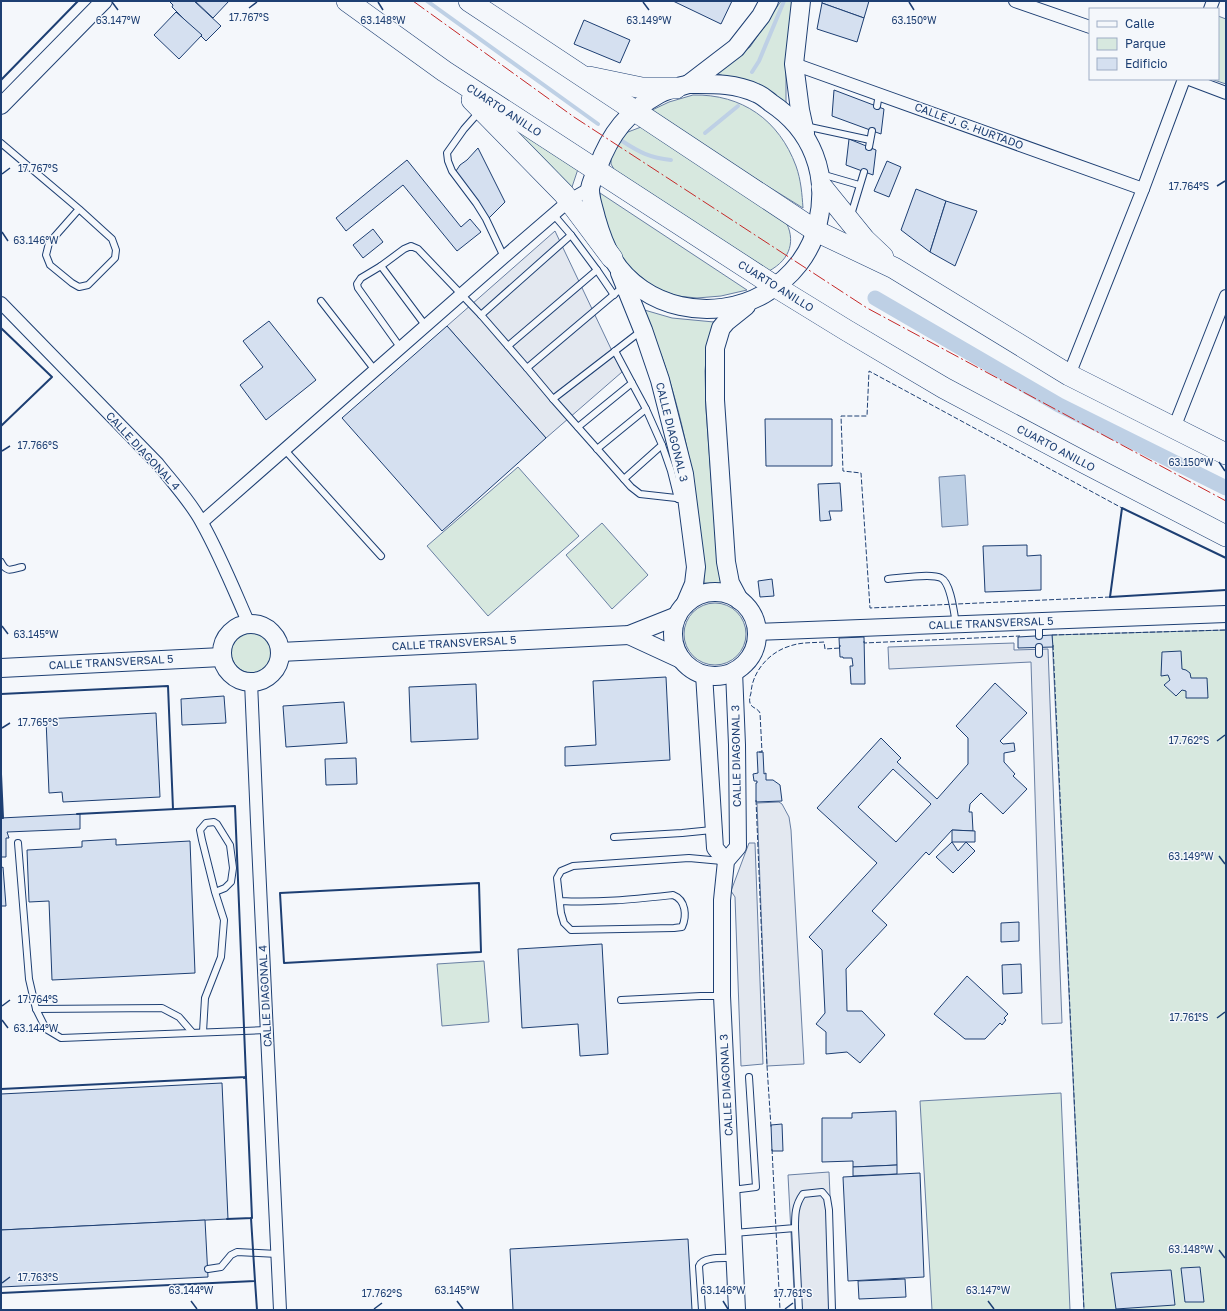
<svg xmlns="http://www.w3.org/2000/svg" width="1227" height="1311" font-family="'Golos Text',sans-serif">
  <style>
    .green { fill: #d7e8df; stroke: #687fa3 }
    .parking { fill: #e3e8f0; stroke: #687fa3 }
    .water { fill: #bed0e5; stroke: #687fa3 }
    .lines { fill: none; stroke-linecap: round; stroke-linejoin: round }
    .stream { stroke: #bed0e5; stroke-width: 4 }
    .canal { stroke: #bed0e5; stroke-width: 15 }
    .building { fill: #d5e0f0; stroke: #1d3f73; fill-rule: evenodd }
    .service-casing { stroke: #1d3f73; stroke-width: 8 }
    .minor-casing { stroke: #1d3f73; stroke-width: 14 }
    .tertiary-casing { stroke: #1d3f73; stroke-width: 18 }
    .secondary-casing { stroke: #1d3f73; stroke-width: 20 }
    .trunk-casing { stroke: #1d3f73; stroke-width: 22 }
    .service { stroke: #f4f7fb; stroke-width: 6 }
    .minor { stroke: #f4f7fb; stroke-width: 12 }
    .tertiary { stroke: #f4f7fb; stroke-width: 16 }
    .secondary { stroke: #f4f7fb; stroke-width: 18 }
    .trunk { stroke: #f4f7fb; stroke-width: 21 }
    .fence { stroke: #1d3f73; stroke-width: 1; stroke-dasharray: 5 2; stroke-linecap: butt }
    .wall { stroke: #1d3f73; stroke-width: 2 }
    .power { stroke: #c62828; stroke-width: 1; stroke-dasharray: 14 3 2 3; stroke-linecap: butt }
    .ticks { fill: none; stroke: #1d3f73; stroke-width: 1.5 }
    .labels { text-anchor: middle; stroke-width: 3; stroke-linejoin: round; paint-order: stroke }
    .street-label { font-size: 11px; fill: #1d3f73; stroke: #f4f7fb }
    .ticks-label { font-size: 10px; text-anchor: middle; fill: #1d3f73; stroke: #f4f7fb; stroke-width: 3; stroke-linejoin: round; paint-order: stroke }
  </style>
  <rect width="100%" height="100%" fill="#f4f7fb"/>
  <g class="green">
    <polygon points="781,1 794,1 786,61 786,107 754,86 715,73 750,47"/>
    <polygon points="1218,16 1226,19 1226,84 1211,79 1218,79"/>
    <path d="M693,95C742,94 779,120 796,166C801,180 802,194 803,208L648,112L669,102Z"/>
    <polygon points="502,118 578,169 571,190"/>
    <path d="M641,127L785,220C796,240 791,259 769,271L618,176L611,164V158L620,140L628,132Z"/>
    <polygon points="600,193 747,290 721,296 697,298 677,296 653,287 620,259 601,214"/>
    <path d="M641,309L672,318L714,322L707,348L705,371L706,409L716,544L721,584L704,583C700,505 687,430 662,357C656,341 648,325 641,309Z"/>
    <polygon points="518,467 579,536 488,616 427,546"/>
    <polygon points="602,523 648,575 612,609 566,555"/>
    <circle cx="715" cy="634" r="31"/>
    <polygon points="1226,630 1226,1310 1084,1310 1052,635"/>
    <circle cx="252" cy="652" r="21"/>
    <polygon points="484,961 489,1022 442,1026 437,964"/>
    <polygon points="1061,1093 1070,1310 932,1310 920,1101"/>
  </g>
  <g class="parking">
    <polygon points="555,231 622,372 546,438 447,326"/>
    <polygon points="1014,643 1014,650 1048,649 1062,1023 1042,1024 1031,662 889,669 888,647"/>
    <polygon points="779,802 782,804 789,817 791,830 804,1064 767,1066 757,803"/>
    <polygon points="749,843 755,843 763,1064 741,1066 735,897 731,891"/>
    <polygon points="829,1172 835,1310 795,1310 788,1175"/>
  </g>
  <polygon class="water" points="965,475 968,525 942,527 939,477"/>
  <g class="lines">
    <g class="stream">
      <polyline points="427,1 598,124"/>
      <polyline points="752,72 759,61 784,1"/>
      <polyline points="705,133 738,106"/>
      <path d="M622,141C639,152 650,158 671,160"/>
    </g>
    <polyline class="canal" points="875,298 1059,405 1226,488"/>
  </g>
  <g class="building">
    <polygon points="169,1 194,1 221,26 206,41 172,7 173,5"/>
    <polygon points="195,1 229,1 213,18"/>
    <polygon points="673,1 732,1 721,24"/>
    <polygon points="822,1 869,1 864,18 822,3"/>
    <polygon points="822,3 864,18 857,42 817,29"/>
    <polygon points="176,12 202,35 179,59 154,35"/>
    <polygon points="584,20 630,40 620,63 574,44"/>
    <polygon points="834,90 884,109 881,134 832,116"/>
    <polygon points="849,139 876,150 873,175 846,165"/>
    <polygon points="478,148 505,202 488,219 456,171 460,165 467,160"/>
    <polygon points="407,160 461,227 470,219 481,232 457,251 403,185 346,231 336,218"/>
    <polygon points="887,161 901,167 889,197 874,191"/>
    <polygon points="916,189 946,201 930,252 901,230"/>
    <polygon points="946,201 977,211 955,266 930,252"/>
    <polygon points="373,229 383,242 363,258 353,245"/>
    <polygon points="269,321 316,380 266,420 240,385 263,367 243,341"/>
    <polygon points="447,326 546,438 442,531 342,418"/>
    <polygon points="765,419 832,419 832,466 766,466"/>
    <polygon points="840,483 842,511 829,511 831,520 820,521 818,484"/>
    <polygon points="1027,545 1027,556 1041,555 1041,590 985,592 983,546"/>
    <polygon points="772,579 774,596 760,597 758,581"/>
    <polygon points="1052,635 1053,647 1018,648 1018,637"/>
    <polygon points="864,637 865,684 851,684 850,666 853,666 852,658 843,658 843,657 840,657 839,638"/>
    <polygon points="1181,651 1182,669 1186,670 1190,673 1191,678 1207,678 1208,698 1186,698 1186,691 1182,690 1176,696 1164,685 1170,680 1168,675 1161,676 1162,652"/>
    <polygon points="666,677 670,760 565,766 565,747 596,745 593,681"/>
    <path d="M995,683L1027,713L1000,741L1003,744L1014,743L1015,751L1004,753V762L1015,774L1013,776L1027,789L1003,814L981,793L970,804L969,812H972L973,831L952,830L929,855L926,852L872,911L887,925L846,969L847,1011H862L885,1035L860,1063L847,1052L826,1054V1032L816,1024L825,1013L822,950L809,937L877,863L817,808L881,738L901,758L897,762L937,799L968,764V738L956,726ZM893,769L931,804L896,842L858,807Z"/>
    <polygon points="476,684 478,739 411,742 409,687"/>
    <polygon points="224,696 226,723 182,725 181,699"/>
    <polygon points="344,702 347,743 286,747 283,706"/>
    <polygon points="156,713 160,797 63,802 62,792 49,793 46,719"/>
    <polygon points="757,752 763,752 764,774 766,773 766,780 773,780 780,785 782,801 756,802 756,783 757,783 757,781 754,781 753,774 758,773"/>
    <polygon points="356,758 357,784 326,785 325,759"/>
    <polygon points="80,814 80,829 7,832 9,838 6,838 6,857 1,857 1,818"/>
    <polygon points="952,830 975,831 975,842 952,842"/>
    <polygon points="116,839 116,845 190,841 195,973 52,980 49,901 29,902 27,850 82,847 82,841"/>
    <polygon points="952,842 958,851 966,842 975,851 953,873 936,857"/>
    <polygon points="3,867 6,906 1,906 1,868"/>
    <polygon points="1019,922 1019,941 1001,942 1001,923"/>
    <polygon points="602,944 608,1054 580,1056 578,1024 522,1028 518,949"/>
    <polygon points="1021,964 1022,993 1003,994 1002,965"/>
    <polygon points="967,976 1008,1014 1004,1018 1006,1020 1002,1025 1000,1023 985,1039 965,1039 934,1014"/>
    <polygon points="222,1083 228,1219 1,1230 1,1094"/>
    <polygon points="896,1111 897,1165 853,1167 853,1161 822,1162 822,1118 852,1118 852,1113"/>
    <polygon points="782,1124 783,1151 772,1151 771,1125"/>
    <polygon points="897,1165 897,1174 853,1176 853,1167"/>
    <polygon points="920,1173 924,1277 848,1281 843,1177"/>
    <polygon points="205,1220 208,1277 1,1287 1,1230"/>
    <polygon points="688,1239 692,1310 513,1310 510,1249"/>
    <polygon points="1200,1267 1204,1302 1185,1302 1181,1268"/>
    <polygon points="1171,1270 1175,1305 1116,1309 1111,1273"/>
    <polygon points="905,1279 906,1297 859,1299 858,1281"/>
  </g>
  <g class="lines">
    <defs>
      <g id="service">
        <polyline points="877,106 879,94"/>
        <polyline points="479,112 464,129 447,153 448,161 452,171 476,203 486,219 504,257"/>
        <polyline points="805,126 870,140"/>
        <polyline points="1,143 79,209 112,239 116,250 115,258 88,285 79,287 72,283 50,265 46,255 49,243 79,209"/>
        <polyline points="869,147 872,131"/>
        <polyline points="821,174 859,185"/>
        <polyline points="553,214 571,235"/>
        <polyline points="851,215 864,172"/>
        <polyline points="381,266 404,249 411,246 418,249 481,315 527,368 624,286"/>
        <polyline points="597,270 614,295"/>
        <polyline points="321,301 374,369"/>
        <polyline points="481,315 571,235 597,270 508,346"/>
        <polyline points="400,347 358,288 357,284 361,278 381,266 425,325"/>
        <polyline points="527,368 553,399 641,331"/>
        <polyline points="553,399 631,487 640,494 685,499"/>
        <polyline points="578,427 632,383 615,351"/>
        <polyline points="662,445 671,471 678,499"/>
        <polyline points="284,449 381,556"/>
        <polyline points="597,449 646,409 632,383"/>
        <polyline points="624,479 662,445 646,409"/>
        <path d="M1,562C7,574 12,569 22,567"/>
        <path d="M888,579C900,578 932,573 941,578C951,583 954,613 956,624"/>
        <polyline points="1039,621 1039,636"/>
        <polyline points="1039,647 1039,654"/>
        <polyline points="614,837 682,833 712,830"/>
        <polyline points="18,843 29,979 36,1009 46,1029 61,1038 266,1030"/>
        <path d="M561,901C599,903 635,899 673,895C686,900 687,916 682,927L674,928L571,930L564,923L561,913L557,878L561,871L573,866L689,858L722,861"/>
        <polyline points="621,1000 701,996 721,996"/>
        <polyline points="36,1009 162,1008 179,1017 192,1032"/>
        <polyline points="203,1032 205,998 221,957 224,920 215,892 202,840 200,830 206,823 214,822 217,824 230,845 233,868 231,882 225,888 215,892"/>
        <polyline points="732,1190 756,1187 749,1077"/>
        <polyline points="795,1228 799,1310"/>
        <path d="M734,1233L795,1228C795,1215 795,1205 803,1194L822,1192L827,1198L829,1210L832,1310"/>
        <polyline points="208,1269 221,1267 231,1255 237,1252 277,1254"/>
        <path d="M702,1310L699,1266C702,1256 725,1258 734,1258"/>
      </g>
      <g id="minor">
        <polyline points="1015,1 1090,27"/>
        <polyline points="1210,9 1213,1"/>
        <polyline points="794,64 1143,189"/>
        <polyline points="1189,79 1226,93"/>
        <path d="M1,303L158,464C173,483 191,502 202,523C220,555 234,590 249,624"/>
        <polyline points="1069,375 1143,189 1184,79"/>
        <polyline points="1174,428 1226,296"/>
        <polyline points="202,522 504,257 570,200 589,189"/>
        <polyline points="251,682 257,822 280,1310"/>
      </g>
      <g id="tertiary">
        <polyline points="1,106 104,1"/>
        <polyline points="756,632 1226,614"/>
        <polyline points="734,671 737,745 738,847 726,861 722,900 722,996 737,1310"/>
        <polyline points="704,674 715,848 726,861"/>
      </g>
      <g id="secondary">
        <polyline points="801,1 794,64 800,110 805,133"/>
        <path d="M689,84C713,84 734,83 756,93C762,95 767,100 771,103C812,130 829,174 818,222C812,253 791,278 764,294C713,323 643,309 612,258C604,245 600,232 596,218C594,209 590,199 590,190C590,183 596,173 598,167C610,134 628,111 659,94C668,89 679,87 689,84Z"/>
        <polyline points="689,84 736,48 761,16 769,1"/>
        <polyline points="620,273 643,330 660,380 684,474 696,567 694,584 685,605"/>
        <circle cx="715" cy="634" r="42"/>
        <polyline points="739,600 730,583 726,562 715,400 715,348 721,328 726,322 746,306"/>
        <circle cx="251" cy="653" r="29"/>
        <polyline points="629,635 681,659"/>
        <polyline points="280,652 629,635 677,616"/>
        <polyline points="1,668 222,657"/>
      </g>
      <g id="trunk">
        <polyline points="347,1 444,71 776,287 846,330 944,388 1085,463 1226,536"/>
        <polyline points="469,1 816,231 894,268 1069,375 1226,454"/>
        <polyline points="589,77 642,88 676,88"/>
        <polyline points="472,100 564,194 612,258"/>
        <polyline points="822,187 865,240 883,257"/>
      </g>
    </defs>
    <use href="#service" class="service-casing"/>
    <use href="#minor" class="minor-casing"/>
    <use href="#tertiary" class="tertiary-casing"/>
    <use href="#secondary" class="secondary-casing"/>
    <use href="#trunk" class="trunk-casing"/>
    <use href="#service" class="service"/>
    <use href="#minor" class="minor"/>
    <use href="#tertiary" class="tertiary"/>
    <use href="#secondary" class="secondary"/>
    <use href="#trunk" class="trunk"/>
    <g class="fence">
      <polyline points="1110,597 870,608 861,473 843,471 841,416 867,416 869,371 1122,508"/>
      <polyline points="1052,635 1226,630"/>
      <polyline points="864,641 864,643 1020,636"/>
      <polyline points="1053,645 1084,1310"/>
      <path d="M759,752H762L760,713C758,708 751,708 750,703C749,700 750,696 751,693C752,672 769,652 790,646C801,642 812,643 824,642L825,649L840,648V645"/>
      <polyline points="756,800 767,1066 771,1127"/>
      <polyline points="772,1149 780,1310"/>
    </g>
    <g class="wall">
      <polyline points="1,80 78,1"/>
      <polyline points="1,328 52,377 1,426"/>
      <polyline points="1110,597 1122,508 1226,558"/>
      <polyline points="1110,597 1226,590"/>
      <polyline points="1,694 168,686 173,809"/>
      <polyline points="1,774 3,818 1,818"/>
      <polygon points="479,883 481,952 284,963 280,893"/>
      <polyline points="1,1089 246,1077 235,806 77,814"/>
      <polyline points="227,1219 252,1218 246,1077 244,1078"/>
      <polyline points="255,1281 257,1310"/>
      <polyline points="1,1293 255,1281 251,1218"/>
    </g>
    <polyline class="power" points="413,1 574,117 867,308 1226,501"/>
  </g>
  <path class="ticks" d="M112,2L118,10M378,2L383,10M643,2L649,10M909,2L914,10M249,8L257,2M2,174L10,168M1217,186L1225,181M2,232L8,241M2,451L10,446M1219,462L1225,471M2,626L8,634M2,728L10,723M1217,741L1225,735M1219,856L1225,864M2,1006L10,1000M1217,1018L1225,1012M2,1020L8,1028M1219,1250L1225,1258M2,1283L10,1277M191,1301L197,1309M457,1301L463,1309M723,1301L728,1309M988,1301L994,1309M374,1309L382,1303M785,1309L793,1303"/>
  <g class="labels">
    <g class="street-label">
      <text transform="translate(504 110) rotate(33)" y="4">CUARTO ANILLO</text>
      <text transform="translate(969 126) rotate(20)" y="4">CALLE J. G. HURTADO</text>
      <text transform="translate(776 286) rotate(32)" y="4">CUARTO ANILLO</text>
      <text transform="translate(672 432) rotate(76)" y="4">CALLE DIAGONAL 3</text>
      <text transform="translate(1056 448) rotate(28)" y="4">CUARTO ANILLO</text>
      <text transform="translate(143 451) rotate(47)" y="4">CALLE DIAGONAL 4</text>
      <text transform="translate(991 623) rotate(-2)" y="4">CALLE TRANSVERSAL 5</text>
      <text transform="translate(454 643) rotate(-3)" y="4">CALLE TRANSVERSAL 5</text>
      <text transform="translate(111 662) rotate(-3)" y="4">CALLE TRANSVERSAL 5</text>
      <text transform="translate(736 756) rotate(-91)" y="4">CALLE DIAGONAL 3</text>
      <text transform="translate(265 996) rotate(-93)" y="4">CALLE DIAGONAL 4</text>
      <text transform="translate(726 1085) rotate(-93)" y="4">CALLE DIAGONAL 3</text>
    </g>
  </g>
  <g class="ticks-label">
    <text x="249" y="21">17.767°S</text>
    <text x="118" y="24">63.147°W</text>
    <text x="383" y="24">63.148°W</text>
    <text x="649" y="24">63.149°W</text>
    <text x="914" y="24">63.150°W</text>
    <text x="38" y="172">17.767°S</text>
    <text x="1189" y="190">17.764°S</text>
    <text x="36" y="244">63.146°W</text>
    <text x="38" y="449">17.766°S</text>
    <text x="1191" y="466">63.150°W</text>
    <text x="36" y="638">63.145°W</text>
    <text x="38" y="726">17.765°S</text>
    <text x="1189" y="744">17.762°S</text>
    <text x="1191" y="860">63.149°W</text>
    <text x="38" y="1003">17.764°S</text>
    <text x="1189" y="1021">17.761°S</text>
    <text x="36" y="1032">63.144°W</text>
    <text x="1191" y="1253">63.148°W</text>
    <text x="38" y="1281">17.763°S</text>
    <text x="191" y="1294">63.144°W</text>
    <text x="457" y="1294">63.145°W</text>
    <text x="723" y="1294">63.146°W</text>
    <text x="988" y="1294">63.147°W</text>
    <text x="382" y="1297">17.762°S</text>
    <text x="793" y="1297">17.761°S</text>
  </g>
  <rect width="1227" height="1311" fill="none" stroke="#1d3f73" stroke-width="4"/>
  <rect x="1089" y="8" width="130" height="72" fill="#f4f7fb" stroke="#9eadc5"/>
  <rect x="1097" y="21" width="20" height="6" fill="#f4f7fb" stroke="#9eadc5"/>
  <text x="1125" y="28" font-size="12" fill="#1d3f73">Calle</text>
  <rect x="1097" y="38" width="20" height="12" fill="#d7e8df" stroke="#9eadc5"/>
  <text x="1125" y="48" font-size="12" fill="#1d3f73">Parque</text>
  <rect x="1097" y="58" width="20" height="12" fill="#d5e0f0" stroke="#9eadc5"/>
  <text x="1125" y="68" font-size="12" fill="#1d3f73">Edificio</text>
</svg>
